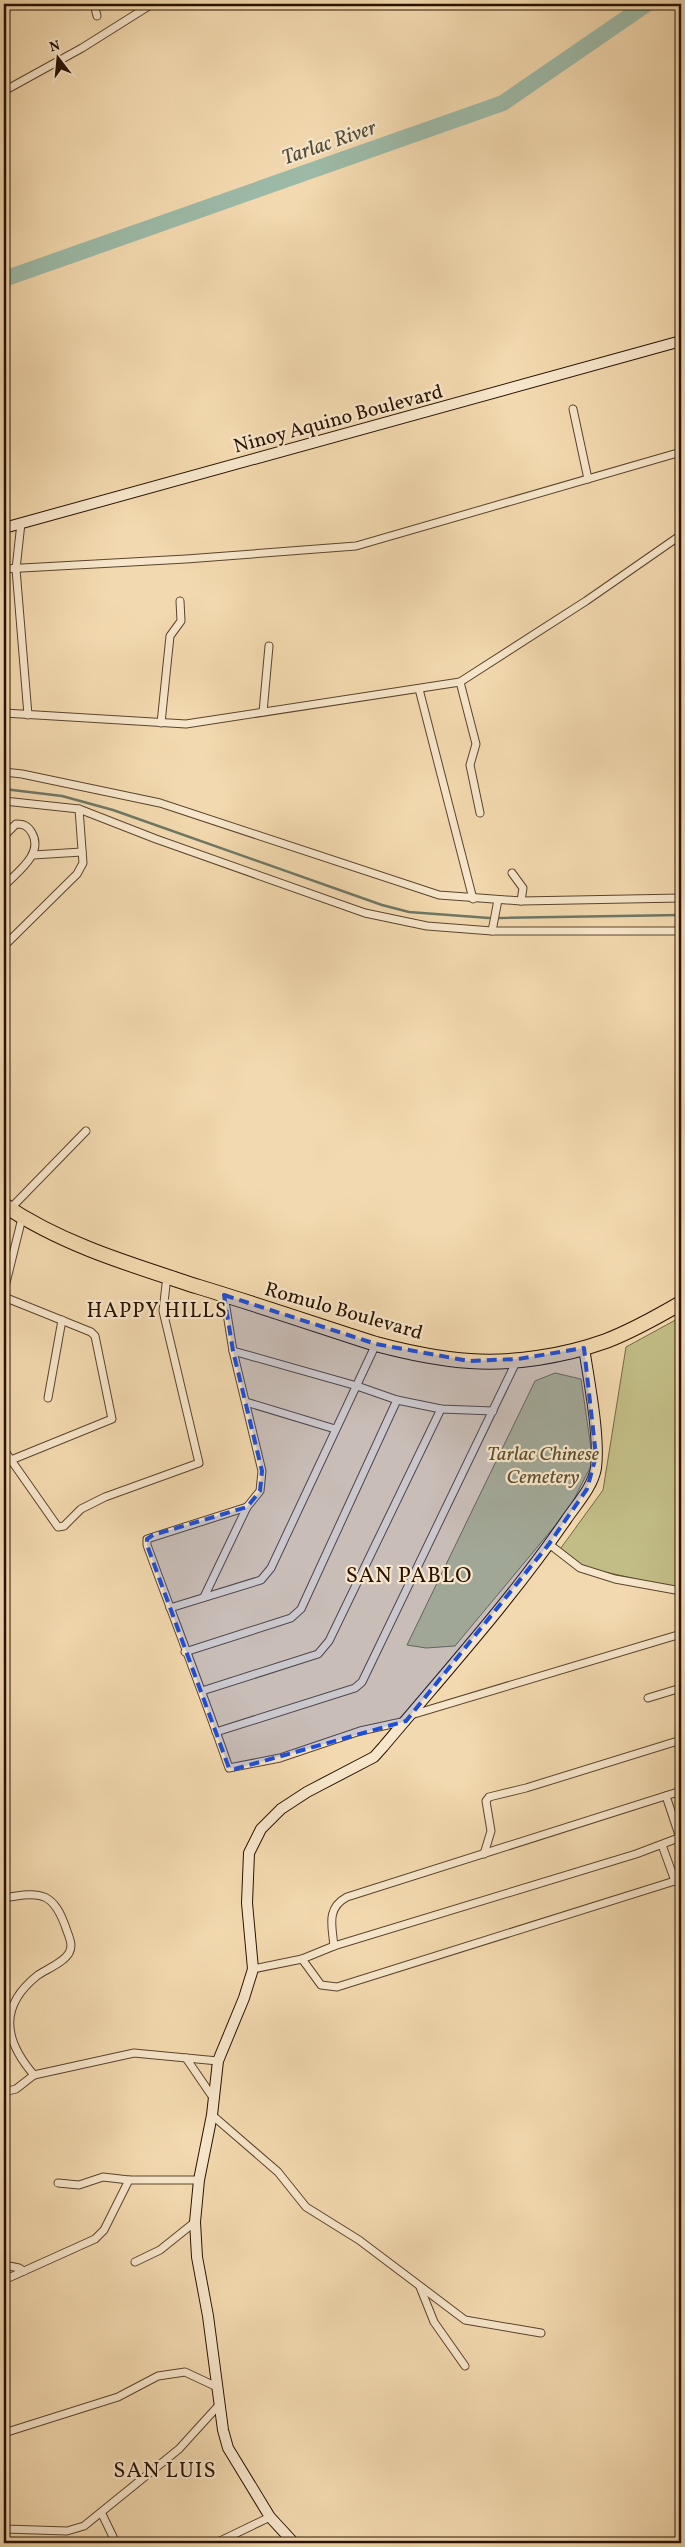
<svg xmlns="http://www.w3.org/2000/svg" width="685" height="2547" font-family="Vollkorn,serif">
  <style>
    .green { fill: #c2bd86; stroke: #746844 }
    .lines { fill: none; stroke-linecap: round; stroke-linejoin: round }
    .stream { stroke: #6d7765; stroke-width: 2.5 }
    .river { stroke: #9cbaa7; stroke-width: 16 }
    .street-casing { stroke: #5a442c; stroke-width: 9 }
    .secondary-casing { stroke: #271201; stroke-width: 12 }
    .highway-casing { stroke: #271201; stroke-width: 16 }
    .street { stroke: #f7e6cb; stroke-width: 7 }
    .secondary { stroke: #f7e6cb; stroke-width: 10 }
    .highway { stroke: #f3d9af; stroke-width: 14 }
    .marked { fill: #1d4ed8; fill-opacity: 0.2; stroke: #1d4ed8; stroke-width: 4; stroke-dasharray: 10 6; stroke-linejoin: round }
    .labels { text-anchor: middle; stroke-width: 4.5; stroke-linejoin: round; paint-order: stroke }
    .street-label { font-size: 20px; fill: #271201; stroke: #f7e6cb }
    .park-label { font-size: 20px; font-style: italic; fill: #5d4e30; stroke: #f7e6cb }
    .water-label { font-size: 21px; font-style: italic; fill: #504d3b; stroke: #f7e6cb }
    .neighbourhood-label { font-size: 21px; letter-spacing: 1px; fill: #271201; stroke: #f7e6cb }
    .quarter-label { font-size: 22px; letter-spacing: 1px; fill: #271201; stroke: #f7e6cb }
  </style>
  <rect width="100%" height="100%" fill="#f3d9af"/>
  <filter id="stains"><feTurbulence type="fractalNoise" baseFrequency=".004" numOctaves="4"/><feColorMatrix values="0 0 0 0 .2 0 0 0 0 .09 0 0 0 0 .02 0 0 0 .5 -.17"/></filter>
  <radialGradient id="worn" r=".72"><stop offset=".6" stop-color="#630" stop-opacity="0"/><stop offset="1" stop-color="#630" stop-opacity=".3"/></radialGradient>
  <g class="green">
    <polygon points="681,1317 681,1589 574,1565 558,1552 603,1490 626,1347"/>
    <polygon points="555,1373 581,1379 593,1462 569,1509 455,1646 426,1648 407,1645 535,1381"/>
  </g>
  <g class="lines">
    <g class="stream">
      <polyline points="4,789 62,796 113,810 382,905 409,912 489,918"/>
      <polyline points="498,918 681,915"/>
    </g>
    <polyline class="river" points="4,279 503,103 647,4"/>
    <defs>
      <g id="street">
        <polyline points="94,4 97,16"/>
        <polyline points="4,91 82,48 152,4"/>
        <polyline points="573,409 588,479"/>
        <polyline points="21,523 16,569 28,715"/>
        <polyline points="4,569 186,559 356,546 681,452"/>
        <polyline points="460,682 476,744 470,765 480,813"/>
        <polyline points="419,689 473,899"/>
        <polyline points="263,712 269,646"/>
        <polyline points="4,713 186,724 460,682 586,601 681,535"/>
        <polyline points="161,723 170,636 181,621 180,601"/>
        <polyline points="4,772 22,774 160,803 439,895 521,901 681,898"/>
        <polyline points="4,801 79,809 156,839 365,913 427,926 492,931 681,931"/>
        <path d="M4,836L16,824C24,824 28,826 32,833C44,854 17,872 4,886"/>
        <polyline points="33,855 82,852"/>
        <polyline points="512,873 523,888 521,901"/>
        <polyline points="492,931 498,900"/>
        <polyline points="4,946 77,874 83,863 79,809"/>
        <polyline points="10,1209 86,1131"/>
        <polyline points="4,1291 22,1218"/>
        <polyline points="4,1297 91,1332 95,1336 112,1419 11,1460"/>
        <polyline points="233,1351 357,1386 397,1400 441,1409 493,1411"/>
        <polyline points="48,1398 62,1320"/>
        <polyline points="246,1402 335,1429"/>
        <polyline points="4,1450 58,1527 64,1526 81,1509 105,1497 199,1463 163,1311 167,1276"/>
        <path d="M247,1507L147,1539V1545C174,1619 203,1693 229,1768L280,1758L360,1731L406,1721"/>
        <polyline points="549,1544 580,1568 615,1579 681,1591"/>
        <polyline points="204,1597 247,1507 260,1491 262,1471 233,1351 224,1295"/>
        <polyline points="170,1608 261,1580 271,1568 376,1344"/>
        <polyline points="185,1652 291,1618 301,1609 397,1400"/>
        <polyline points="202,1691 318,1654 329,1641 441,1409"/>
        <polyline points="648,1698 681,1688"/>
        <polyline points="411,1715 681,1634"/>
        <polyline points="216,1732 355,1688 362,1682 517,1360"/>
        <polyline points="666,1796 680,1838"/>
        <polyline points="662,1845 675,1881"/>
        <polyline points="484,1854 491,1831 486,1801 489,1797 526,1788 681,1740"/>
        <path d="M4,1898C42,1891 54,1892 67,1931C70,1939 73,1946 69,1953C63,1963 47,1969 38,1975C0,2005 2,2038 34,2075L134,2053L218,2061"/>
        <path d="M334,1946C332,1926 326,1908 347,1897L681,1791"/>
        <polyline points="302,1959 321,1985 337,1987 681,1879"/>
        <polyline points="253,1969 302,1959 334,1946 636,1854 681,1837"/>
        <polyline points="186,2058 214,2099"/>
        <polyline points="4,2092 16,2089 34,2075"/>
        <polyline points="212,2115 278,2172 306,2207 359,2240 465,2320 541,2333"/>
        <polyline points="58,2183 79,2185 103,2177 129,2180"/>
        <polyline points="135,2262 160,2250 195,2222"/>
        <polyline points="4,2265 19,2268 24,2271"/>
        <polyline points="4,2280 95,2239 104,2230 129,2180 199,2180"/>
        <polyline points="420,2287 434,2322 465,2366"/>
        <polyline points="4,2433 118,2397 158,2376 185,2372 217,2387"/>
        <polyline points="102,2514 116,2543"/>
        <polyline points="4,2529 67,2531 84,2526 179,2449 219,2405"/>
        <polyline points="216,2543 270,2517"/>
      </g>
      <g id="secondary">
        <polyline points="4,528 681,341"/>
        <path d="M294,2543L270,2517L228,2448L223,2430L208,2316L197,2257L195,2222L199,2180L212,2115L218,2061L244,1998L253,1969L247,1903L249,1853L261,1829L281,1809L307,1792L374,1757L383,1747C445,1673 511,1600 566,1520C576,1505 593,1487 596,1468C600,1436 589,1381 584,1348"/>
      </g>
      <path id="highway" d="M4,1205C63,1245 132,1265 199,1287C258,1305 317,1325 376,1344C406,1352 439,1359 470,1361C514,1364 564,1356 606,1341C632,1331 657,1317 681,1303"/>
    </defs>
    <use href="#street" class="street-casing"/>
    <use href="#secondary" class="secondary-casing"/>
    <use href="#highway" class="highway-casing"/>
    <use href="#street" class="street"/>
    <use href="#secondary" class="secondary"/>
    <use href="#highway" class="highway"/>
  </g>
  <path class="marked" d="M224,1295L376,1344L469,1361L518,1359L584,1348L596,1456L587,1489L549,1544L406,1721L235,1769L229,1768L147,1545V1539L153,1535L247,1507L260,1491L262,1471L233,1351Z"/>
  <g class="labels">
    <g class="street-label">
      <text transform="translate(338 418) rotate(-15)" y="7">Ninoy Aquino Boulevard</text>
      <text transform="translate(344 1310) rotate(16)" y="7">Romulo Boulevard</text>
    </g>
    <g class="park-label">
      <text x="543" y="1460">Tarlac Chinese<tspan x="543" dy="23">Cemetery</tspan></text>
    </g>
    <g class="water-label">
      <text transform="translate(329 142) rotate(-19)" y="7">Tarlac River</text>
    </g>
    <g class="neighbourhood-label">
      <text x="157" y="1317">HAPPY HILLS</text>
    </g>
    <g class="quarter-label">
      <text x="409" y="1582">SAN PABLO</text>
      <text x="165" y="2477">SAN LUIS</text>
    </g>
  </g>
  <rect width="685" height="2547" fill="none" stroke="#f3d9af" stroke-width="20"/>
  <rect x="5" y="5" width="675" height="2537" fill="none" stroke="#271201" stroke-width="2.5"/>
  <rect x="10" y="10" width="665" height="2527" fill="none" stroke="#271201"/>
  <g transform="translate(58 58) rotate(344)" stroke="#f7e6cb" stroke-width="4" paint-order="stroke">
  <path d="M0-4L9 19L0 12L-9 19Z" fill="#271201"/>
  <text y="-8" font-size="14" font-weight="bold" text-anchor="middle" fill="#271201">N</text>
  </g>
  <rect width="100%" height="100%" filter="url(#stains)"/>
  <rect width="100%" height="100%" fill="url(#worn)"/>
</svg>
